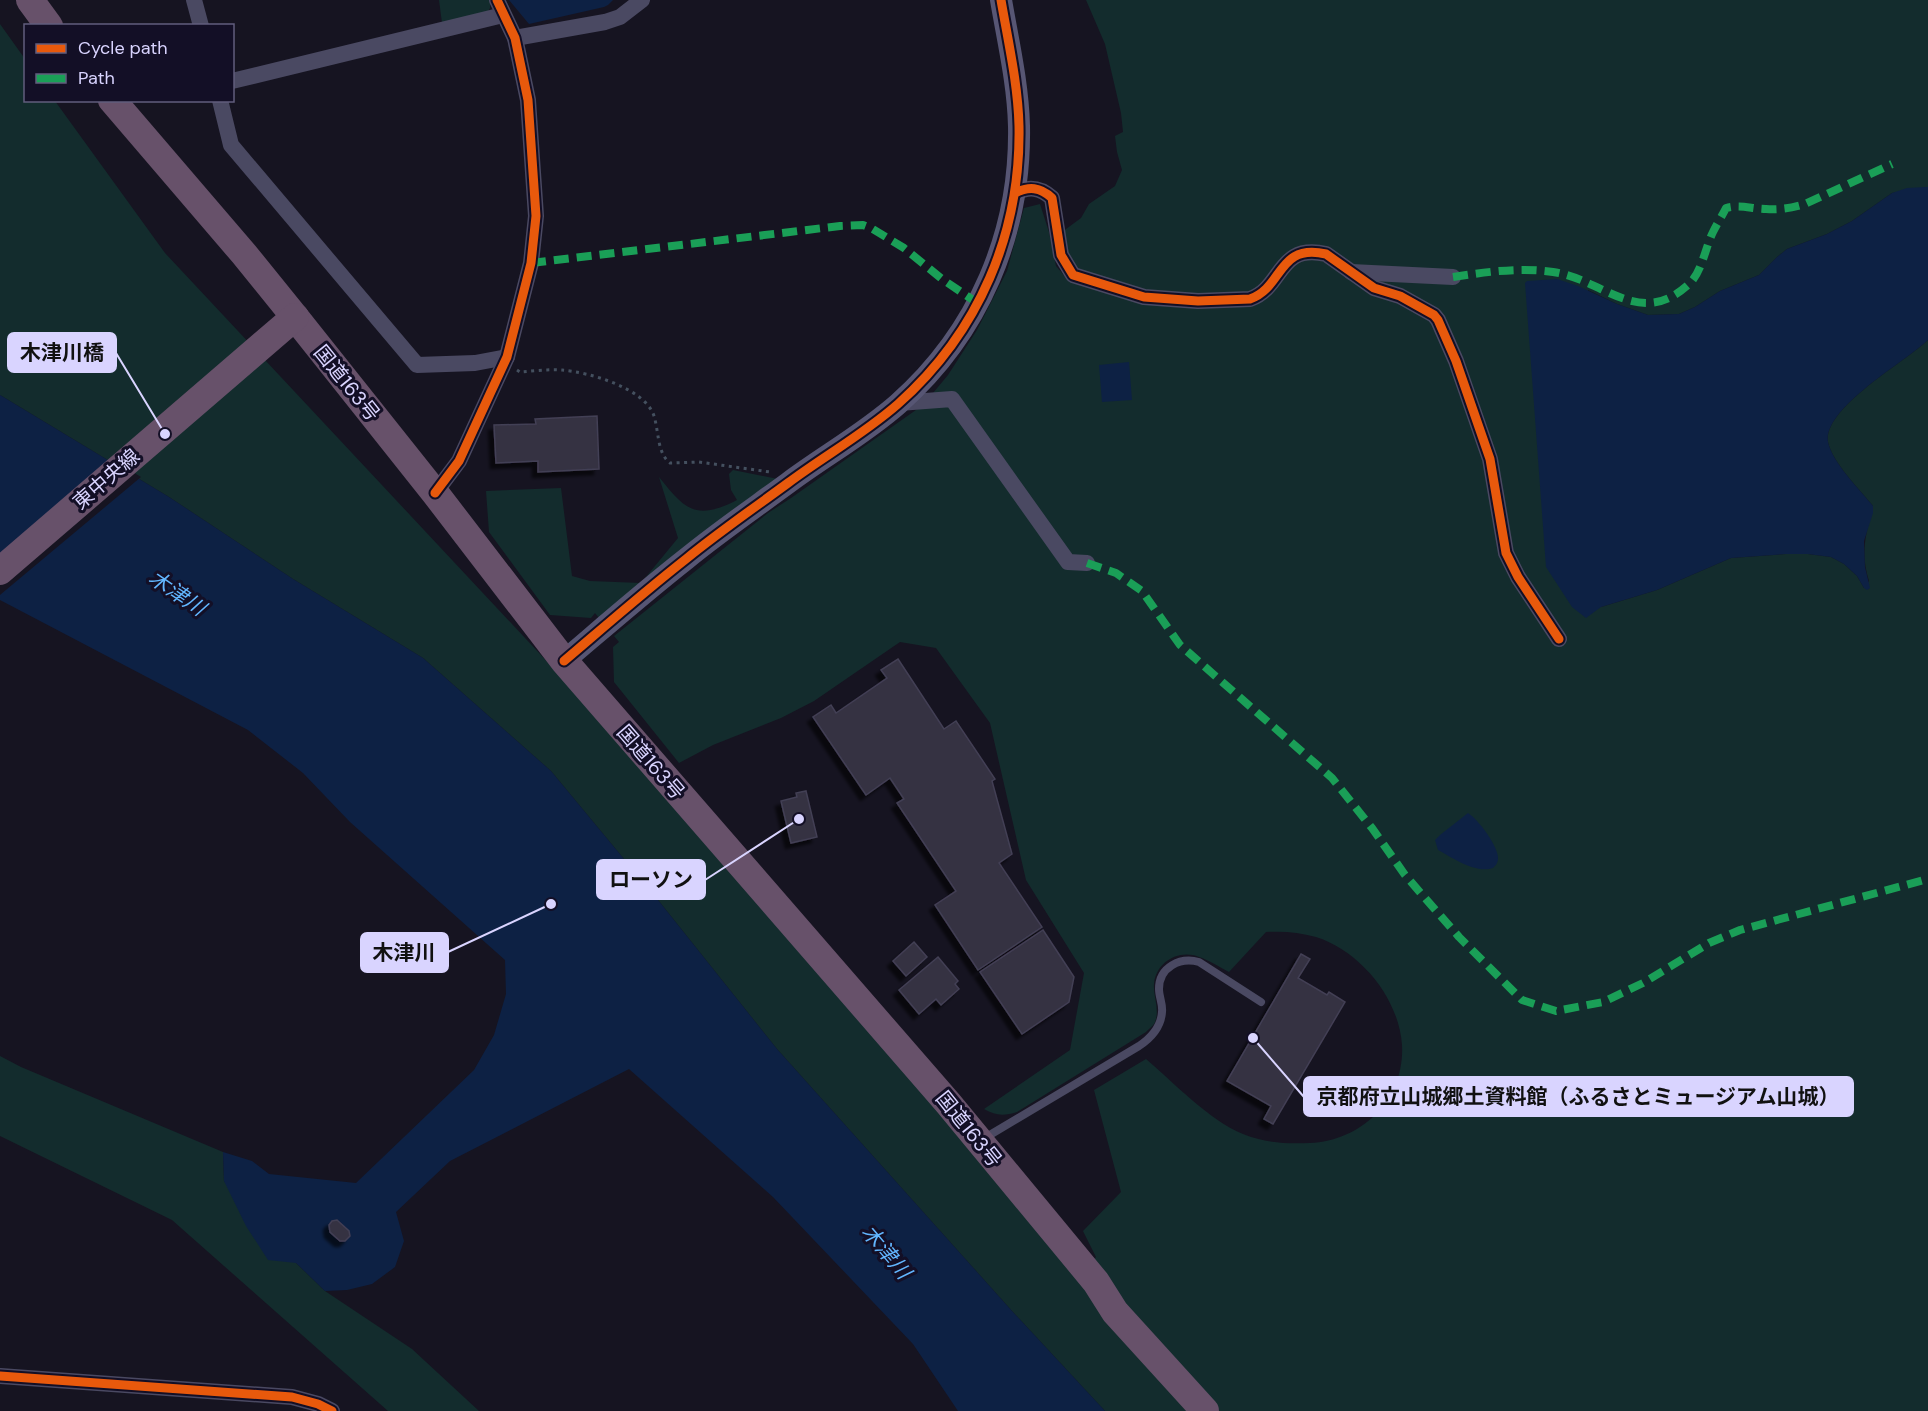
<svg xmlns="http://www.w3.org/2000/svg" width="1928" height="1411" font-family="'DM Sans','Noto Sans JP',sans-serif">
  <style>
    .green { fill: #132c2d }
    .water { fill: #0d2144 }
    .pier { fill: #161421 }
    .building { fill: #343243; stroke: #433f54; stroke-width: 1.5; filter: url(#shadow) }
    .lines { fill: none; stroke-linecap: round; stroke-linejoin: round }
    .path { stroke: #44505f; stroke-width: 3; stroke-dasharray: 3 4.5; stroke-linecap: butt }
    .lane { stroke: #4a4962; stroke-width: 8 }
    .street { stroke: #4a4962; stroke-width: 16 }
    .secondary { stroke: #575674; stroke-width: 22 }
    .highway { stroke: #67516a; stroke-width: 28 }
    .quiet { stroke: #1a9f57; stroke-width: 8; stroke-dasharray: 15 8; stroke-linecap: butt }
    .cycleway-casing { stroke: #130f26; stroke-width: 13 }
    .cycleway { stroke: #e8590c; stroke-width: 9 }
    .labels { text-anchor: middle; stroke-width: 6; stroke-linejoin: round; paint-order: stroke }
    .street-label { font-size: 20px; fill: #d9d4ff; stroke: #130f26 }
    .water-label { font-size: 21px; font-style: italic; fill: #62b6ff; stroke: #130f26 }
    .leader { fill: none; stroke: #d9d4ff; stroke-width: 2 }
    .callout-dot { fill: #d9d4ff; stroke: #130f26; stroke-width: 2 }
    .callout { fill: #d9d4ff; stroke: #d9d4ff; stroke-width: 2 }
    .callout-label { font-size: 21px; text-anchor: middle; font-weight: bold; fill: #111 }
  </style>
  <defs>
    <filter id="shadow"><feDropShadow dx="-5.5" dy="5.5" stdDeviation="1.5" flood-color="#0009"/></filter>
  </defs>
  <rect width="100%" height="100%" fill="#161421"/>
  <g class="green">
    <polygon points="439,0 490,0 490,8 488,12 442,23"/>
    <path d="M1086,0H1928V187L1892,193L1852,221L1827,234L1787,249L1777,257L1759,275L1720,291L1695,307L1679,314L1648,315L1617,304L1588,290L1601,607L1657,590L1731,558L1786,554H1808L1831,557L1844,564L1857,576L1864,588L1869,581C1860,553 1866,534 1873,506C1860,490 1832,462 1828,442C1823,408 1905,362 1928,340V1411H1219L1159,1346L1092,1262L1096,1257L1083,1231L1121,1192L1094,1090L1146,1059C1173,1082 1210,1121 1243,1134C1265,1143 1286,1144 1310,1143C1362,1141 1405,1099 1402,1045C1399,998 1360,951 1316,937C1299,932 1283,931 1266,932L1229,972C1219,967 1209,960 1199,957C1179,949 1156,962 1154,984C1153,996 1160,1010 1155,1022C1154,1025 1149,1029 1146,1032L1017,1112C1004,1116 996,1116 984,1109L1070,1050L1084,973L1026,880L990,723L936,648L900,642L814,701L781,718L713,745L679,763L614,682L613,647L619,642L614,636L768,513L791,498L923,405L948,375L977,330L1007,271L1024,208L1040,204L1049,232L1056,266L1068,280L1062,232L1081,218L1089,204L1115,186L1122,170L1117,152L1115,136L1123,132L1121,113L1105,44Z"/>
    <polygon points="0,24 25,59 26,100 55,101 165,253 611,730 979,1156 1191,1411 1105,1411 1012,1311 777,1049 658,900 551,771 423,658 293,579 169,497 0,395"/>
    <path d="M733,470L778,479L599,618L595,613L591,618L550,615L489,532L486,491L561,488L572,576L590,581L641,583L678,538L659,477C685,510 696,521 737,500L731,490L729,474Z"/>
    <polygon points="0,1056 21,1067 223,1152 224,1181 296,1263 325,1291 412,1349 479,1411 388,1411 172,1220 0,1136"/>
  </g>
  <g class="water">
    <polygon points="509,0 613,0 608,5 604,7 529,24"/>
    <path d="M1926,187H1928V340C1905,362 1823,408 1828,442C1832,462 1860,490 1873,506V513L1864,541L1865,567L1870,588L1867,590L1864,588L1857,576L1844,564L1831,557L1808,554H1786L1731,558L1657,590L1601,607L1586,618L1572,607L1546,567L1525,283L1527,281L1557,279L1578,286L1617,304L1648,315L1679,314L1695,307L1720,291L1759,275L1777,257L1787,249L1827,234L1852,221L1892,193L1907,188Z"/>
    <polygon points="1129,362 1132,400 1102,402 1099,365"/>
    <polygon points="0,395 169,497 293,579 423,658 551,771 658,900 777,1049 1012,1311 1105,1411 958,1411 913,1344 773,1197 629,1069 450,1161 396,1212 404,1241 395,1267 372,1284 347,1290 325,1291 296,1263 268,1260 246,1226 224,1181 223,1152 252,1161 269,1174 356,1183 474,1070 494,1035 506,994 505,960 350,822 303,773 248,730 0,600"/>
    <path d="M1468,813C1478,819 1500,848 1498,860C1497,864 1496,865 1493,868C1476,874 1453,858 1438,850L1435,840L1440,835Z"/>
  </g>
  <polygon class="pier" points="111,458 141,477 0,595 0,555"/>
  <g class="building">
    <polygon points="597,416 599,469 538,472 538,461 496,463 494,425 536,424 535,419"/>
    <polygon points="898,659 944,729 956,721 995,779 992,781 1012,854 999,863 1042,927 978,970 935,905 956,891 897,803 904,799 890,778 866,795 813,717 831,705 836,713 887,678 881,670"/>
    <polygon points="806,791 817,837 791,843 781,801 797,797 796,793"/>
    <polygon points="1043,930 1074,977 1069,1002 1022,1034 980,972"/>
    <polygon points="914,942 927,957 906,976 893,961"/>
    <polygon points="1301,954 1310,959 1298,978 1327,995 1329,992 1345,1002 1273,1124 1264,1119 1271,1106 1227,1081"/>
    <polygon points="938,957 958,981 955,984 959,989 941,1005 936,999 919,1014 899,990"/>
    <polygon points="337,1220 349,1231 350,1236 345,1241 340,1241 330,1232 329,1225 332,1221"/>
  </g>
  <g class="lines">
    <path class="path" d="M517,370L520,372C533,371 548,369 562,370C588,372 645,388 654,416C659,432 657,453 670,463L699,462L770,472"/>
    <path class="lane" d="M983,1139L1139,1046C1151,1038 1161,1027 1162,1012C1163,1004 1159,997 1159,989C1159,967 1180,957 1199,962L1261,1002"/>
    <g class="street">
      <polyline points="194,0 201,26"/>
      <polyline points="515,38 605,22 620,17 642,0"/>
      <polyline points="232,81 503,15"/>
      <polyline points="220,100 231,145 417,365 475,363 507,357"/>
      <path d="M1015,193C1029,186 1040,187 1052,198L1061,255L1073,275L1144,297L1198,301L1250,299C1284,287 1277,243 1326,254L1374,288L1400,296L1434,315L1438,320L1456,361L1490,459L1506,553L1518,577L1559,639"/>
      <polyline points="1351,272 1453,277"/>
      <polyline points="899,403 952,399 1068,562 1087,563"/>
      <polyline points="435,493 459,461 507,357 531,263 536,216 528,100 515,38 497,0"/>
      <polyline points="0,1376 292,1397 318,1404 332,1411"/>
    </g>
    <path class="secondary" d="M564,661C604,627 644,592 686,559C719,532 754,508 788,483C824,456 864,434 898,404C979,332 1021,233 1019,126C1018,84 1008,41 1001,0"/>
    <g class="highway">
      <polyline points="30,0 49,26"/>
      <polyline points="112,100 244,254 295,317 435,493 564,661 948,1103 1096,1282 1115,1312 1205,1411"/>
      <polyline points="0,571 295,317"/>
    </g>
    <g class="quiet">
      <polyline points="531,263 840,226 863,225 871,228 904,248 942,279 979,304"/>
      <path d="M1453,277C1487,272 1519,267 1553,272C1603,279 1639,329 1688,285C1702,273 1705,248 1713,232C1717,224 1722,216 1726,208C1740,204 1752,209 1766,209C1779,210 1792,208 1805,204L1892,164"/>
      <polyline points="1087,563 1116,573 1142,591 1180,645 1332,778 1372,828 1405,875 1459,937 1522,1000 1556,1011 1603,1002 1643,983 1709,943 1740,930 1928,879"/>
    </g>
    <defs>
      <g id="cycleway">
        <path d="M1015,193C1029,186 1040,187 1052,198L1061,255L1073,275L1144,297L1198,301L1250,299C1284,287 1277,243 1326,254L1374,288L1400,296L1434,315L1438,320L1456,361L1490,459L1506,553L1518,577L1559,639"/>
        <polyline points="435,493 459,461 507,357 531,263 536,216 528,100 515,38 497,0"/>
        <path d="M564,661C604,627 644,592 686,559C719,532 754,508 788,483C824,456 864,434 898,404C979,332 1021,233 1019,126C1018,84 1008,41 1001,0"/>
        <polyline points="0,1376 292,1397 318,1404 332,1411"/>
      </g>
    </defs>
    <use href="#cycleway" class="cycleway-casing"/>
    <use href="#cycleway" class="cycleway"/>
  </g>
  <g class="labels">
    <g class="street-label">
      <text transform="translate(347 383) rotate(51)" y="7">国道163号</text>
      <text transform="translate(106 479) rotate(-41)" y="7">東中央線</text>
      <text transform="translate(651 762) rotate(49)" y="7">国道163号</text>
      <text transform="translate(969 1129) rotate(51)" y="7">国道163号</text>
    </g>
    <g class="water-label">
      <text transform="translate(177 593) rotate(34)" y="7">木津川</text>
      <text transform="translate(886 1252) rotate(50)" y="7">木津川</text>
    </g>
  </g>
  <path class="leader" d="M165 434L116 353M799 819L705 880M551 904L448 952M1253 1038L1304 1097"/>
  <g class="callout-dot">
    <circle cx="165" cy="434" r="6"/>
    <circle cx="799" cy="819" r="6"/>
    <circle cx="551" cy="904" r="6"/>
    <circle cx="1253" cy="1038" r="6"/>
  </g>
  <g class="callout">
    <rect x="8" y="333" width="108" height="39" rx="6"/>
    <rect x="597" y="860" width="108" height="39" rx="6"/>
    <rect x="361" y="933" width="87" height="39" rx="6"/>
    <rect x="1304" y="1077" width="549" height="39" rx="6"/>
  </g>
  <g class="callout-label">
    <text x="62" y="360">木津川橋</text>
    <text x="651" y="887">ローソン</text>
    <text x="404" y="960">木津川</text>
    <text x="1578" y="1104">京都府立山城郷土資料館（ふるさとミュージアム山城）</text>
  </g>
  <rect x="24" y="24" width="210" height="78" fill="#130f26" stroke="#625e7d" stroke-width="1.5"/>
  <rect x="36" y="44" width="30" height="9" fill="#e8590c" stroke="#625e7d" stroke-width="1.5"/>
  <text x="78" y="54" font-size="18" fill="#d9d4ff">Cycle path</text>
  <rect x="36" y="74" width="30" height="9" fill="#1a9f57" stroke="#625e7d" stroke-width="1.5"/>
  <text x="78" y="84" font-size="18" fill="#d9d4ff">Path</text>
</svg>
